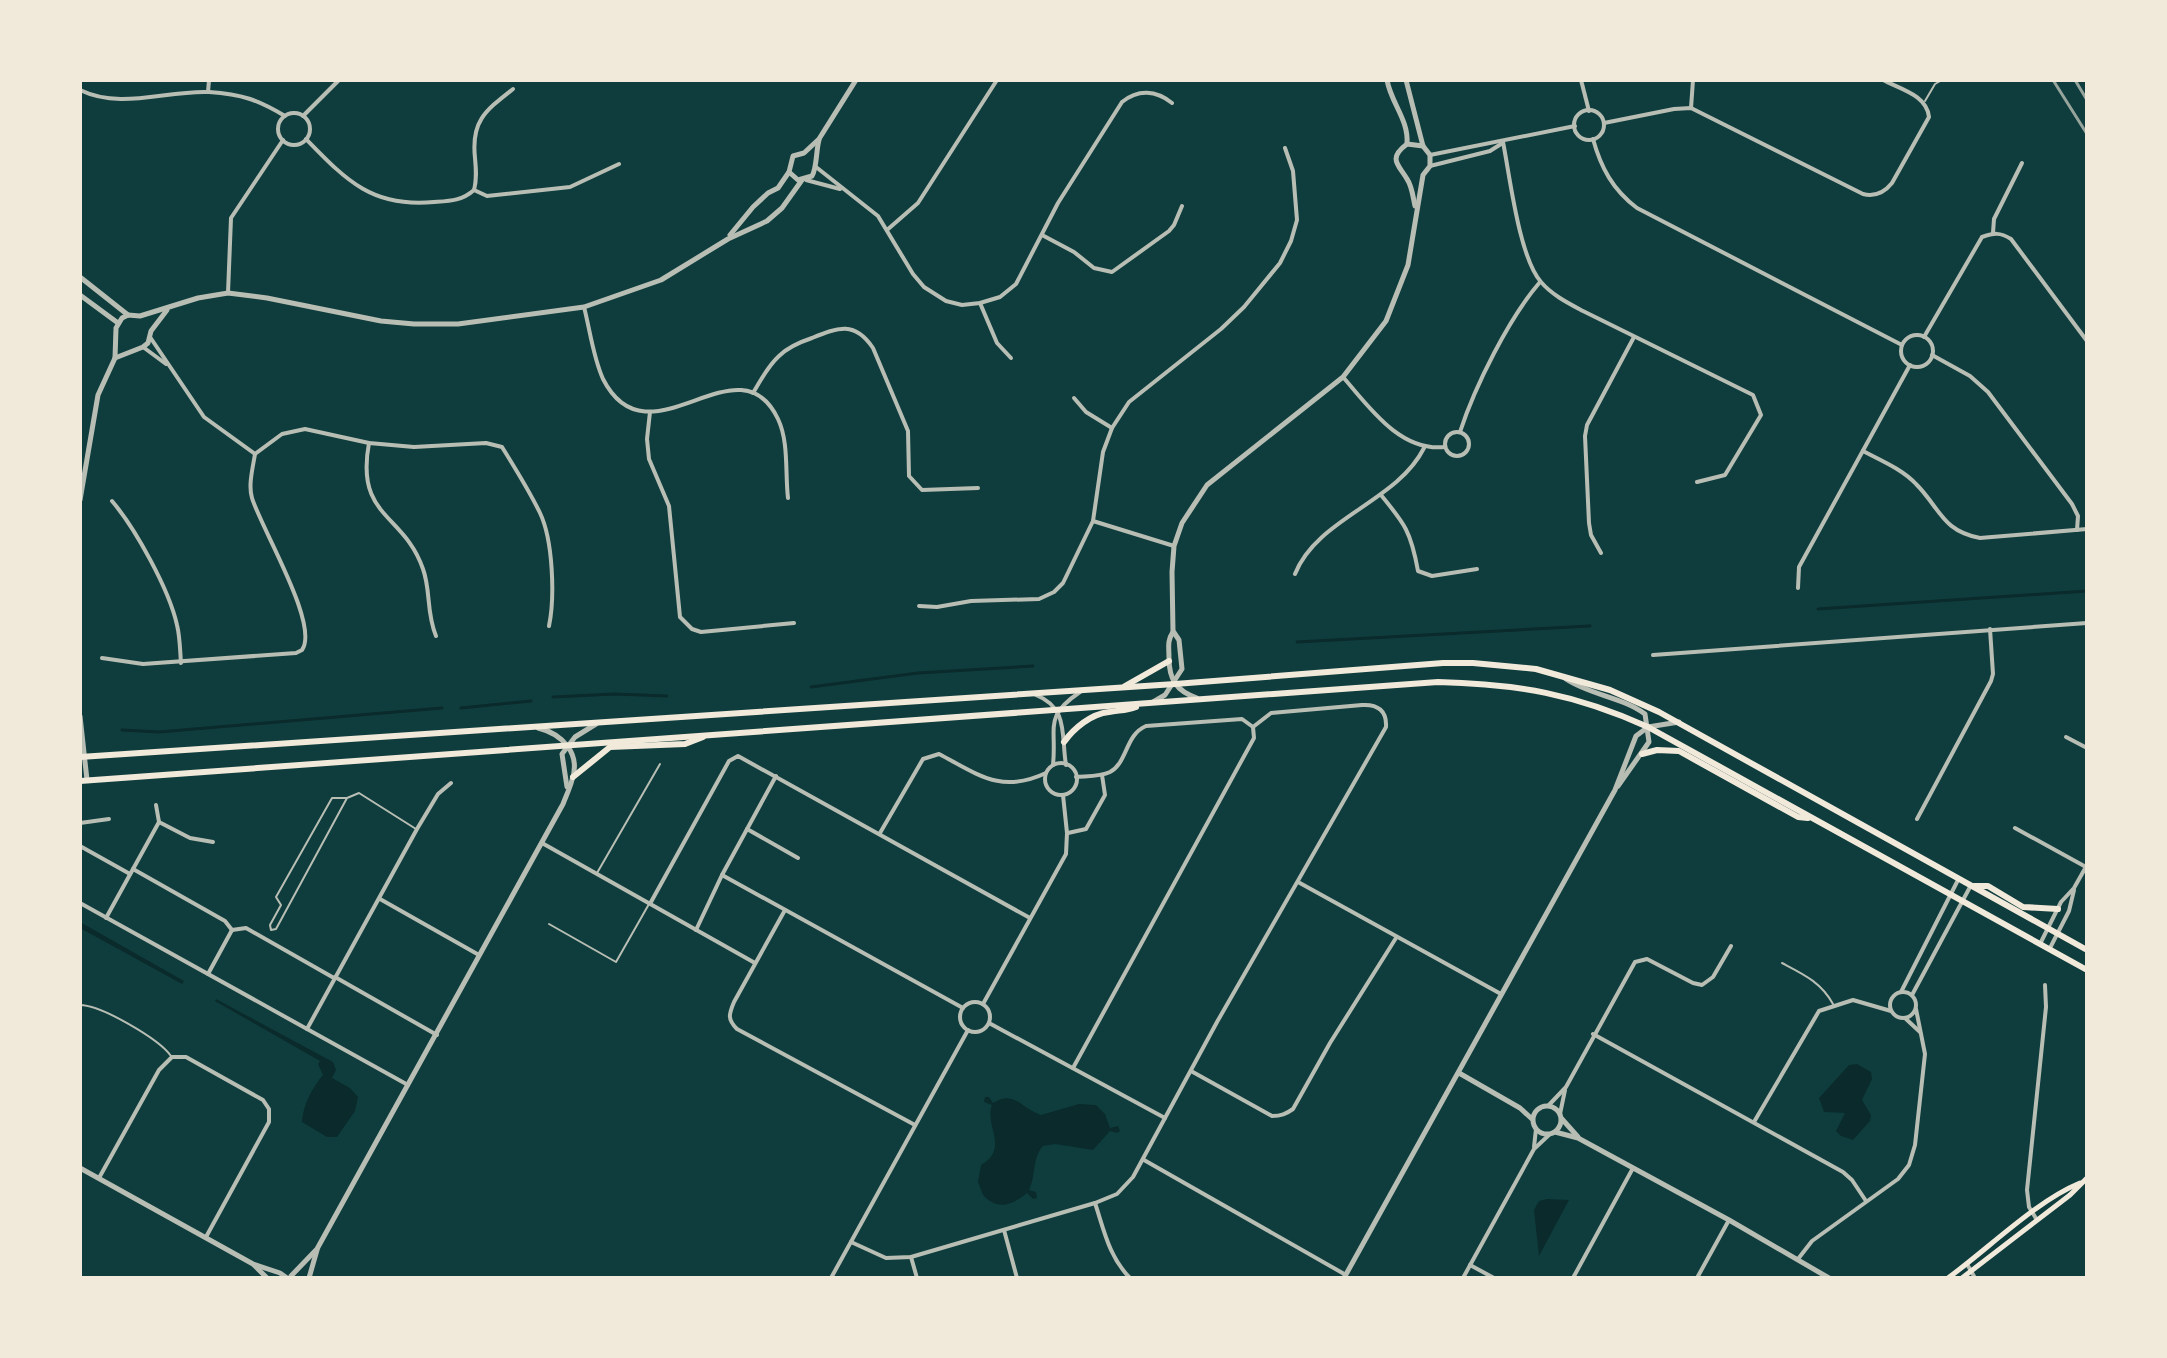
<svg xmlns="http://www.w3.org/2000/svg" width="2167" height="1358" font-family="'Sofia Sans Condensed',sans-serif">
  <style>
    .water { fill: #0a2a2b }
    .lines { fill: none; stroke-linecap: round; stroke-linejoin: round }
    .stream { stroke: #0a2a2b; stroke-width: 3 }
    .service { stroke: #b8beb3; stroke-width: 2 }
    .minor { stroke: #b8beb3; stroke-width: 4 }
    .tertiary { stroke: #b8beb3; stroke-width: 5 }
    .secondary { stroke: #f1e9da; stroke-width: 5 }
    .primary { stroke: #f1e9da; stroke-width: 6 }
    .rail { stroke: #97a49c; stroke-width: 3 }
  </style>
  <rect width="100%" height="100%" fill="#0f3d3e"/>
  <g class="water">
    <polygon points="80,922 184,981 182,984 80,928"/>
    <path d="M216,999L333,1062L336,1070L332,1078L350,1088L358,1097L355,1111L337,1137H327L302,1122C303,1105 312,1088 323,1075L318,1064L320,1061L215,1001Z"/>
    <polygon points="1857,1064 1871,1072 1872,1079 1862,1100 1871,1115 1870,1121 1853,1140 1841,1136 1836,1131 1845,1113 1824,1112 1819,1098 1849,1065"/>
    <path d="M985,1097H989L993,1103C1014,1089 1022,1109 1041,1115L1079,1104L1096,1105L1105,1114L1110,1128L1118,1126L1120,1131L1117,1133L1110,1131L1093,1150L1055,1144L1043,1146C1032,1158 1036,1176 1029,1190L1036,1192L1037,1198L1033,1199L1027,1193C1012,1205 998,1211 983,1195L978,1182L981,1165C1010,1148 984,1126 992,1105L984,1102Z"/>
    <polygon points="1547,1199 1569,1200 1539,1256 1534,1210 1539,1201"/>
  </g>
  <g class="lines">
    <g class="stream">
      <polyline points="1818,609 2087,591"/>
      <polyline points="1297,642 1590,626"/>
      <polyline points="811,687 918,673 1033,666"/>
      <polyline points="553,697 614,694 667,696"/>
      <polyline points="461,708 531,701"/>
      <polyline points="122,730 159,732 442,708"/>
    </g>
    <g class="service">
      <polyline points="1925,101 1935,84 1942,80"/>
      <polyline points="347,798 332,798 276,897 281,905 270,925 271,930 276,929 347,798 359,793 416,829"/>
      <polyline points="597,873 660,764"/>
      <polyline points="549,924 616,962 649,904"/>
      <path d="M1782,963C1803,974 1821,982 1833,1004"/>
      <path d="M80,1005C101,1005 159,1039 171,1056"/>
    </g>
    <g class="minor">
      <polyline points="1581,80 1589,111"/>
      <path d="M80,90C121,110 166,90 209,92C242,94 258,100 285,116"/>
      <polyline points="208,92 209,80"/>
      <polyline points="1691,108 1693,80"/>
      <circle cx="1589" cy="125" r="15"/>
      <circle cx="294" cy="129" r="16"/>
      <polyline points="303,116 339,80"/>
      <path d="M1604,123L1674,109L1691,108L1863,194C1875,197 1884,193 1892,183L1929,117C1927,95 1900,89 1883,80"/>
      <path d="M306,139C346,180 372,208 434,202C449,201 462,201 474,190C477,179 476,169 475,158C471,121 485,111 513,89"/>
      <path d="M1593,139C1601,168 1613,190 1637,208L1902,345"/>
      <path d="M1503,142C1510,177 1519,257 1541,282C1552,295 1568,303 1583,311L1753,395L1761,415L1725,475L1697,482"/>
      <polyline points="1430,155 1575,126"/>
      <polyline points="1430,166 1490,151 1501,144"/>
      <path d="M816,167L878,216L913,274L924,287L946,301L962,305L980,303L1000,297L1016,284L1058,203L1122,102C1138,89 1156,90 1172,103"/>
      <polyline points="806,180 840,189"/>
      <polyline points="474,190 487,196 570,187 619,164"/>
      <polyline points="887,230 918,203 997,80"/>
      <polyline points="1993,233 1994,219 2022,163"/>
      <polyline points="1042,235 1074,252 1094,268 1112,272 1169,231 1174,225 1182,206"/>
      <polyline points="228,293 231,218 283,140"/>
      <polyline points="980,303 997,343 1011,358"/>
      <path d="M584,307C590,330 593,357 603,379C649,469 738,335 778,419C789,442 785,473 788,498"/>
      <circle cx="1917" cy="351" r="16"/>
      <polyline points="150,337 204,417 255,454"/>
      <path d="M1924,337L1982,237C1994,233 2000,232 2011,239L2087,341"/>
      <polyline points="143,347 166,364"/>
      <polyline points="1932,355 1970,376 1988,392 2072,504 2078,516 2077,530"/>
      <path d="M1343,377C1369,407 1400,452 1445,447"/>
      <path d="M753,393C761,380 767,367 779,356C788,347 800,342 812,338C838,327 855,321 873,348L908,431L909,476L922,490L978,488"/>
      <polyline points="1074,398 1086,412 1112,428"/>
      <polyline points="650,412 647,439 649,459 669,506 680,617 692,629 701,632 794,623"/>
      <circle cx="1457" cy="444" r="12"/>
      <path d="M1460,432C1475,386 1509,318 1540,282"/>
      <path d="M369,443C355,518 404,513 423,569C431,591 426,612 436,636"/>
      <path d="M1863,451C1880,460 1902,469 1916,484C1940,508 1942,531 1980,538L2087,529"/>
      <path d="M1381,495C1405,524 1411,532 1418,571L1432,576L1477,569"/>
      <path d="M112,501C135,528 169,589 177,625C180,637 180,650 181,663"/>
      <polyline points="1093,521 1174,546"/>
      <polyline points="1601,553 1591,535 1589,523 1585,436 1587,425 1634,337"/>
      <path d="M1295,574C1317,518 1397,502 1424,448"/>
      <polyline points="1798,588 1799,567 1910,365"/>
      <polyline points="919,606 937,607 971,601 1039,599 1054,592 1063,583 1093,521 1103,452 1112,428 1129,402 1221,329 1244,307 1280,263 1291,241 1297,220 1293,171 1285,148"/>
      <polyline points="1653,655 2087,623"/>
      <path d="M102,658L143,664L296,653L302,650C320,625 261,528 252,498C248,485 253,467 255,454L282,434L305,429L369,443L414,447L486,443L502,447C515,468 529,490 540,513C553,540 555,597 549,626"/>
      <path d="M1036,695C1069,708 1061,736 1066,765"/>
      <polyline points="2066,737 2087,748"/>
      <circle cx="1061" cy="779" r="16"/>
      <path d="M1053,765C1057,727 1043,717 1080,692"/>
      <polyline points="1917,819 1991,681 1993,674 1990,629"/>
      <polyline points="159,822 190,838 213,842"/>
      <polyline points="80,823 109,819"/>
      <polyline points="2015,828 2086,867"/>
      <polyline points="747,829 798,858"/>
      <path d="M880,833L923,759L939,754C979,775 1001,794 1046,773"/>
      <polyline points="1068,833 1086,829 1105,795 1102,775"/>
      <polyline points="542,843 755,963"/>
      <polyline points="80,846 130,874"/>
      <polyline points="133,869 225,921 232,930 246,928 334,978"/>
      <polyline points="722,875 963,1008"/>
      <polyline points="1298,882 1501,994"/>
      <polyline points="380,899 479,955"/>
      <polyline points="651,902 729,761 738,756 1030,918"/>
      <polyline points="80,903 408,1085"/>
      <path d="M785,910L734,1002C729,1014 727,1019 737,1029L915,1125"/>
      <polyline points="106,918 159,822 156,805"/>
      <polyline points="696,930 722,875 776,776"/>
      <polyline points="2040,944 2061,902 2074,888 2087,865"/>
      <polyline points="2050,948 2069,911 2074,890"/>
      <polyline points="208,974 232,930"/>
      <polyline points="335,977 437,1035"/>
      <polyline points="1901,992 1958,880"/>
      <circle cx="1903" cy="1005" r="13"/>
      <polyline points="1912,995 1970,887"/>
      <circle cx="975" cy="1017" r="15"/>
      <polyline points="983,1004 1066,854 1067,833 1063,795"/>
      <polyline points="1906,1019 1920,1032"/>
      <polyline points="989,1023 1165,1118"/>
      <polyline points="307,1029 417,829 438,794 451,783"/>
      <polyline points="1593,1034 1843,1172 1852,1180 1866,1201"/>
      <path d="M1073,1068L1254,738L1253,727L1242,719L1146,726C1125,735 1128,762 1110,772C1100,777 1086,776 1076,777"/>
      <path d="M1191,1071L1272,1116C1281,1116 1286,1114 1293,1109L1330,1043L1396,938"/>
      <polyline points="1548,1106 1566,1087 1635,962 1647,959 1693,983 1702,985 1713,977 1731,946"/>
      <polyline points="1560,1114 1565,1090"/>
      <polyline points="1754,1122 1819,1011 1853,1000 1891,1011"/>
      <polyline points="1534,1147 1536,1129"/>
      <polyline points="1144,1160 1346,1275"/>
      <polyline points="99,1178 159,1070 172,1057 186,1057 263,1100 269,1109 269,1122 206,1237"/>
      <path d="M1095,1203C1104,1230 1109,1257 1130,1278"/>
      <polyline points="2037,1220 2029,1207 2027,1190 2046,1007 2045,985"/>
      <polyline points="1004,1230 1017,1278"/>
      <path d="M851,1242L886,1258L911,1257L1095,1203L1117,1194L1133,1177L1217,1022L1386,727C1387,711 1378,704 1362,705L1271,713L1253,727"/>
      <polyline points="911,1257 917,1278"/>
      <polyline points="1798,1259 1812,1241 1898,1179 1909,1165 1915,1145 1925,1054 1916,1009"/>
      <polyline points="1967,1264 1975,1278"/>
      <polyline points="1470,1265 1494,1278"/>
      <polyline points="831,1278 968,1030"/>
      <polyline points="1463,1278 1534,1149 1550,1134"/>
      <polyline points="1573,1278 1633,1168"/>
      <polyline points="1697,1278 1729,1220"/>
    </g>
    <g class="tertiary">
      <path d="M1387,80C1391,103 1409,120 1407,144"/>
      <path d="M789,172L798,180L812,176C817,168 816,150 819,140"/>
      <path d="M1415,206C1413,197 1412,186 1407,179C1399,165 1387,159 1407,144L1423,146"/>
      <polyline points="730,235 753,207 768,193 778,188 789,172 793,156 804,153 819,139 856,80"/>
      <polyline points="80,277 128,315"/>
      <polyline points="80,295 118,323"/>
      <polyline points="115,358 143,347 148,343 151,331 167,310"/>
      <polyline points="80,500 98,395 115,358 116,328 122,318 128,315 140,316 198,298 228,293 267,298 381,321 414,324 458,324 584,307 661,280 728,239 767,221 782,208 802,180"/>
      <path d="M1173,632C1167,641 1169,647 1169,658C1169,679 1176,691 1197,698"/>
      <path d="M1566,679C1590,695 1622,697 1645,714L1649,742L1618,786"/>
      <polyline points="1153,702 1165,695 1182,669 1179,640 1173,631 1172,572 1174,546 1182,523 1207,485 1343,377 1386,321 1408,265 1423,175 1430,166 1430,155 1423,146 1406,80"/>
      <polyline points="80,716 87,780"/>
      <polyline points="567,787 562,754 575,737 596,724"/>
      <polyline points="1459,1073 1520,1108 1532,1119"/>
      <circle cx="1547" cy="1120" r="14"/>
      <polyline points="1562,1119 1578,1137"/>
      <polyline points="1555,1132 1578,1138 1729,1220 1829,1278"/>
      <polyline points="80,1168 253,1264 280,1273 287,1278"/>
      <polyline points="254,1265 267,1278"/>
      <path d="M291,1276L317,1249L563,804C566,796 570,788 572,780C581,754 563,734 538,728"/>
      <polyline points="309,1278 317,1250"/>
      <polyline points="1344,1278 1615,790 1636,736 1648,727 1679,722"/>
    </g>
    <g class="secondary">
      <path d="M1948,1278C1988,1249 2036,1201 2080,1183"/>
      <polyline points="1962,1278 2070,1195 2087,1178"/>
    </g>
    <g class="primary">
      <polyline points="1125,686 1169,661"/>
      <path d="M1064,742C1074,728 1091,714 1109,712C1119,710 1126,711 1136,707"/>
      <polyline points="1642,754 1657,750 1679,751 1798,817 1808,818"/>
      <polyline points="80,757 1175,684 1443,663 1473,663 1536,669 1610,690 1659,712 2087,950"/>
      <polyline points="573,777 610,747 685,744 703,737"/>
      <path d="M80,781L1438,682C1518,684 1575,694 1648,727L2087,970"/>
      <polyline points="1974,886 1988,886 2023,907 2058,909"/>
    </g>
    <g class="rail">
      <polyline points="2053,80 2087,134"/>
      <polyline points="2075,80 2087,100"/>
    </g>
  </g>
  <rect width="2167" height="1358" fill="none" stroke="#f1e9da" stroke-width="164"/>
</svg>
